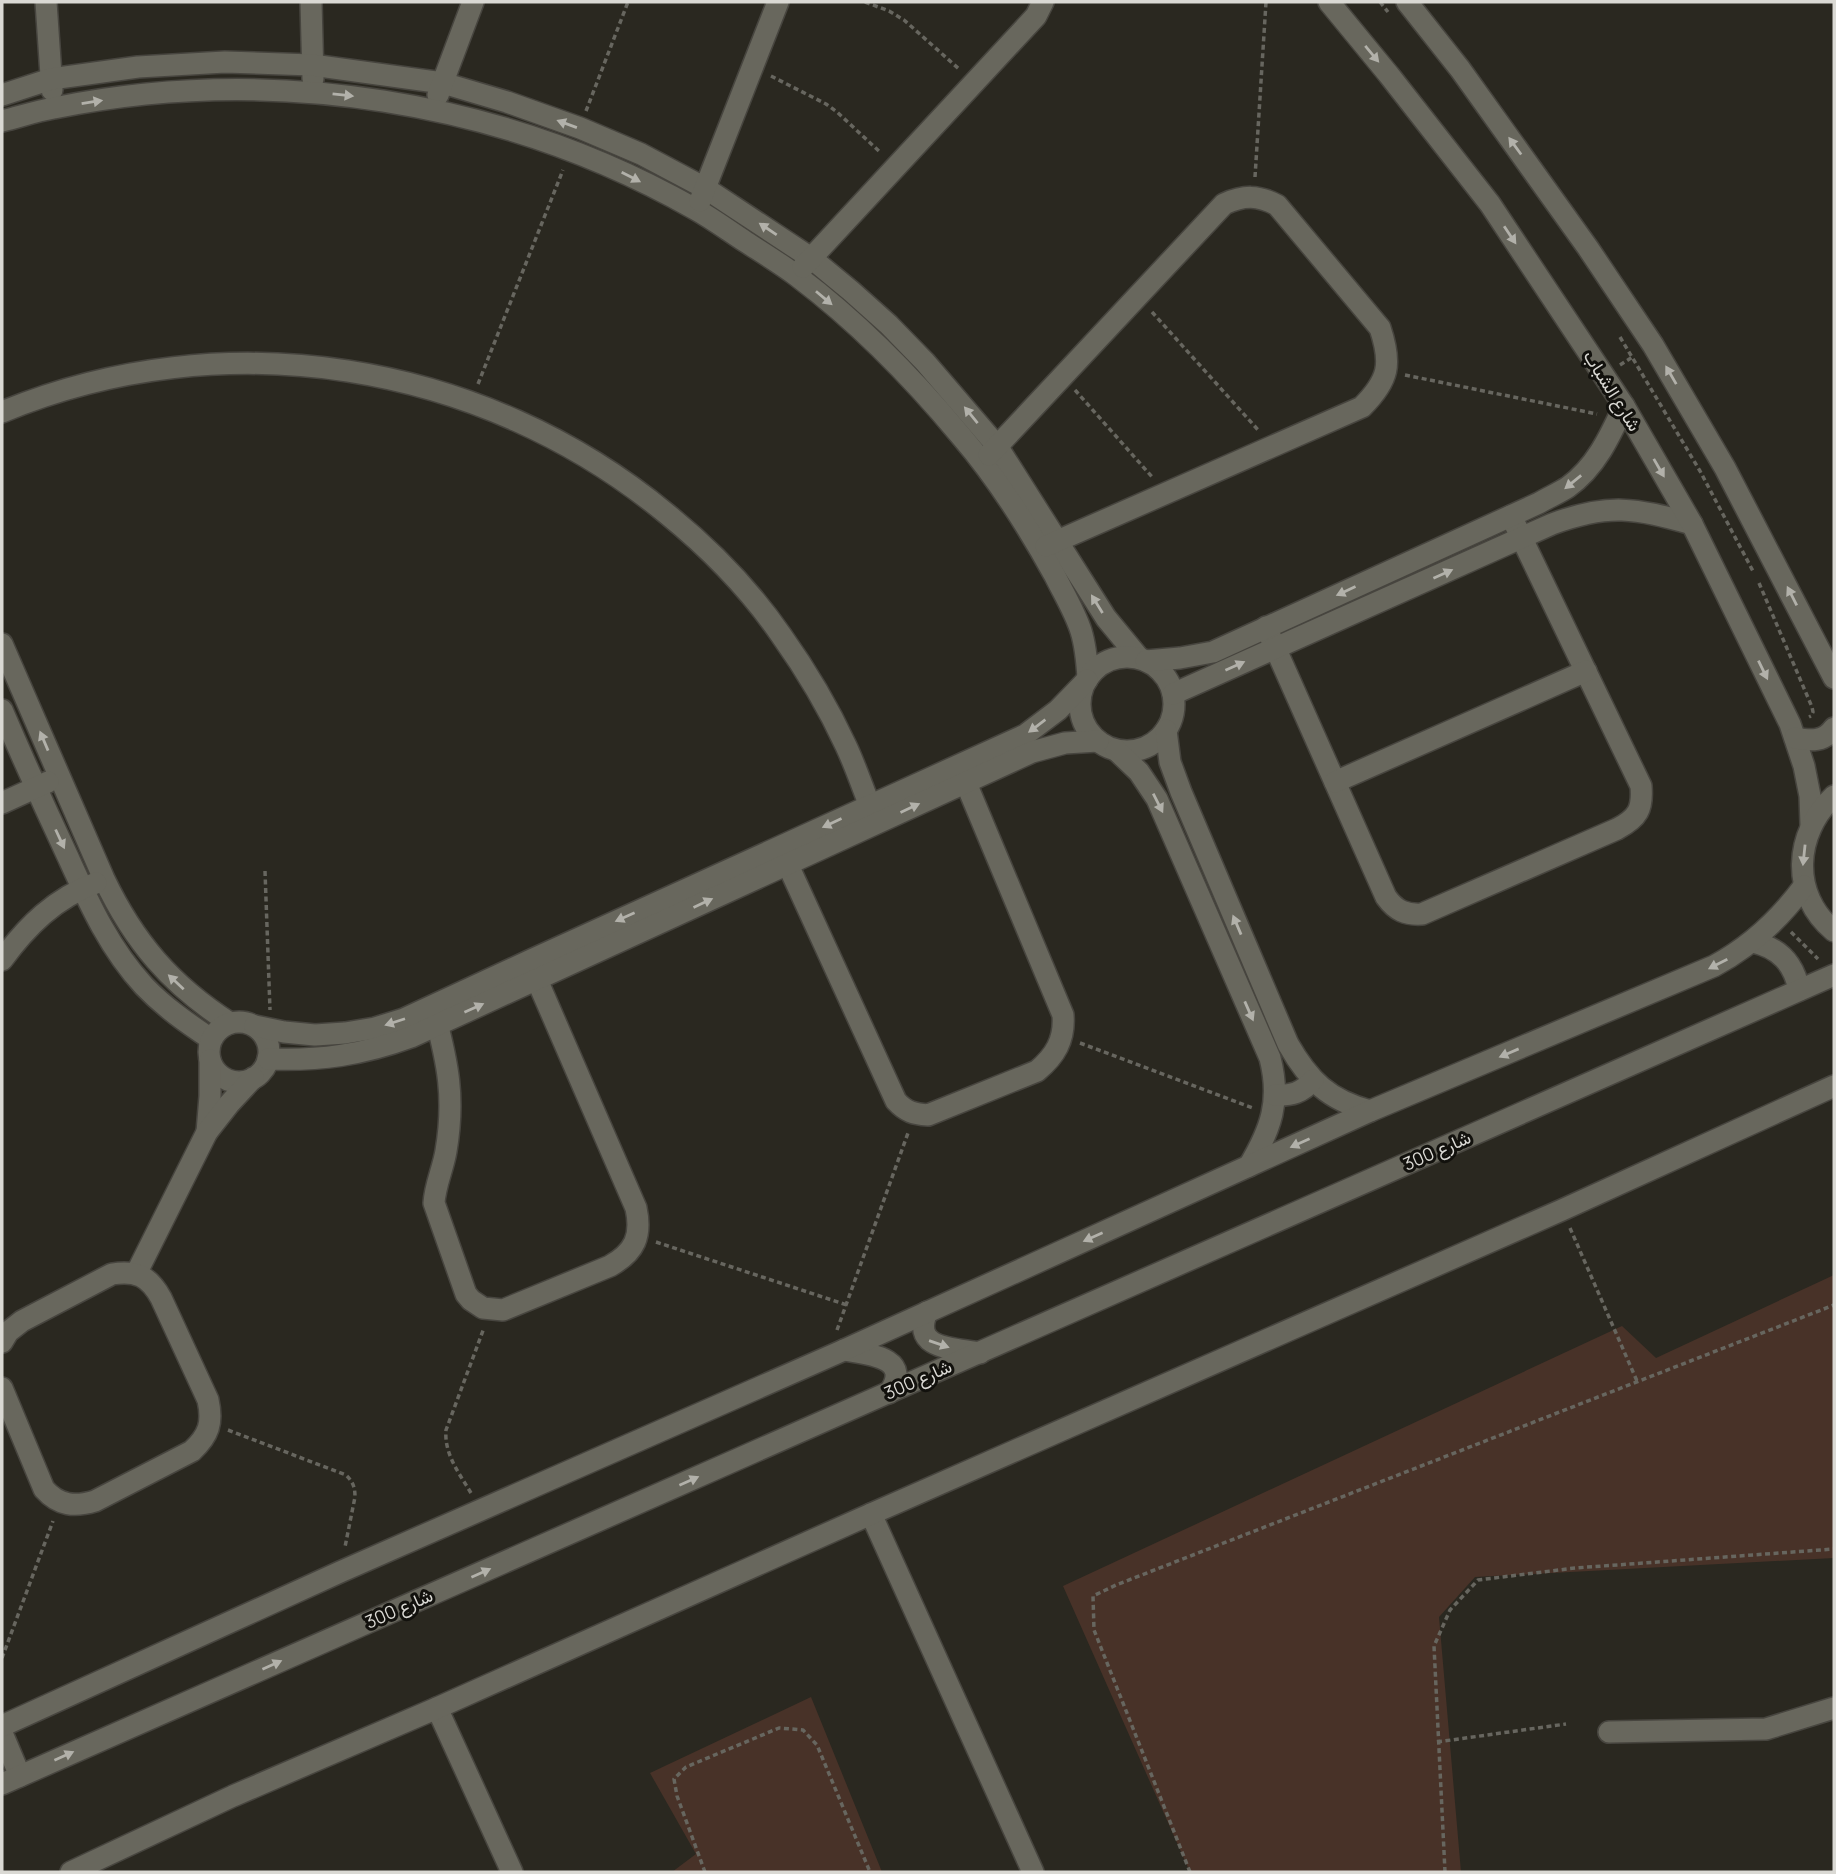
<svg xmlns="http://www.w3.org/2000/svg" width="1836" height="1874" font-family="Manrope,Vazirmatn,sans-serif">
  <style>
    .green { fill: #483228 }
    .lines { fill: none; stroke-linecap: round; stroke-linejoin: round }
    .street-casing { stroke: #47453f; stroke-width: 24 }
    .secondary-casing { stroke: #47453f; stroke-width: 24 }
    .path { stroke: #67665f; stroke-width: 3.5; stroke-dasharray: 5 3.5; stroke-linecap: butt }
    .street { stroke: #68675d; stroke-width: 21 }
    .secondary { stroke: #68675d; stroke-width: 21 }
    .oneway { fill: #b2b1aa }
    .labels { text-anchor: middle; stroke-width: 6; stroke-linejoin: round; paint-order: stroke }
    .street-label { font-size: 18px; fill: #dad9d4; stroke: #12110d }
  </style>
  <rect width="100%" height="100%" fill="#2a2820"/>
  <g class="green">
    <polygon points="1834,1275 1834,1558 1475,1577 1439,1617 1461,1872 1190,1872 1063,1586 1622,1326 1656,1358"/>
    <polygon points="811,1697 882,1872 672,1872 696,1854 650,1773"/>
  </g>
  <g class="lines">
    <defs>
      <g id="street">
        <polyline points="46,2 52,90"/>
        <polyline points="311,2 313,79"/>
        <polyline points="2,95 51,79 138,67 225,62 312,65 443,83 507,102 580,128 641,154 705,188 811,258 851,291 889,325 925,362 997,446 1106,618 1139,658"/>
        <polyline points="438,95 473,2"/>
        <path d="M2,121C19,117 36,111 54,108C271,64 503,100 695,209C713,219 729,231 746,242C763,253 781,264 797,276C858,322 912,377 961,436C998,479 1028,527 1055,576C1064,594 1075,612 1081,631C1086,647 1087,662 1088,678"/>
        <polyline points="700,201 778,2"/>
        <polyline points="803,267 1036,16 1043,2"/>
        <path d="M2,412C224,320 482,361 667,514C710,549 750,590 781,635C806,670 828,707 846,746C855,765 862,786 870,806"/>
        <path d="M989,455L1224,204C1244,195 1258,195 1277,205L1380,328C1392,364 1389,380 1362,407L1046,546"/>
        <path d="M1266,627L1386,897C1396,911 1406,915 1422,914L1617,829C1638,818 1643,809 1641,786L1511,516"/>
        <path d="M2,644L104,879C134,942 171,985 230,1023"/>
        <circle cx="1127" cy="704" r="47"/>
        <path d="M1146,661L1180,658L1213,652L1539,503C1549,497 1559,493 1568,487C1596,467 1610,436 1624,406"/>
        <path d="M1173,694L1552,524C1609,503 1635,508 1692,524"/>
        <path d="M2,710C23,759 45,808 68,857C89,903 109,948 144,986C164,1007 187,1023 211,1039"/>
        <path d="M1166,730L1170,762L1181,792L1288,1044C1309,1081 1329,1100 1370,1111"/>
        <path d="M1116,750L1139,772L1157,799L1270,1058C1281,1101 1271,1129 1249,1166"/>
        <polyline points="1335,782 1586,671"/>
        <polyline points="2,803 48,782"/>
        <path d="M782,852L896,1101C906,1112 914,1114 928,1115L1037,1071C1055,1056 1065,1040 1063,1015L961,771"/>
        <path d="M2,960C27,926 55,898 96,883"/>
        <path d="M434,1012C448,1063 455,1098 446,1151C443,1169 435,1185 434,1203L466,1294L471,1300L483,1308L503,1310L610,1266C635,1252 642,1236 636,1208L531,966"/>
        <circle cx="239" cy="1052" r="30"/>
        <polyline points="255,1026 284,1032 315,1035 345,1033 375,1028 404,1019 529,961 1025,735 1058,710 1087,680"/>
        <path d="M268,1059C320,1061 362,1055 411,1037L1032,752L1065,743L1098,741"/>
        <path d="M1275,1095C1291,1096 1302,1093 1313,1080"/>
        <polyline points="207,1132 210,1096 210,1060"/>
        <polyline points="136,1274 207,1132 229,1104 253,1078"/>
        <path d="M2,1342L8,1332L22,1321L112,1274C136,1270 149,1276 161,1298L208,1400C213,1423 209,1435 192,1451L95,1501C75,1507 59,1506 44,1489L2,1388"/>
        <polyline points="871,1514 1033,1872"/>
        <polyline points="437,1708 512,1872"/>
        <polyline points="1609,1732 1766,1729 1834,1708"/>
        <polyline points="2,1733 20,1776"/>
        <polyline points="71,1872 233,1796 437,1708 871,1514 1562,1210 1834,1086"/>
      </g>
      <g id="secondary">
        <polyline points="1329,2 1389,75 1490,204 1624,406 1692,524 1790,724 1804,766 1810,796 1811,825"/>
        <polyline points="1407,2 1460,69 1588,248 1653,345 1725,468 1834,678"/>
        <path d="M1795,738C1811,741 1824,742 1834,728"/>
        <path d="M1834,796C1794,833 1790,895 1834,931"/>
        <path d="M1753,942C1780,948 1794,964 1799,990"/>
        <path d="M927,1312C911,1350 954,1348 980,1353"/>
        <path d="M844,1350C867,1354 914,1357 889,1393"/>
        <path d="M2,1726L340,1572L844,1350L1370,1111L1714,966C1751,946 1779,920 1804,886"/>
        <polyline points="2,1784 1834,975"/>
      </g>
    </defs>
    <use href="#street" class="street-casing"/>
    <use href="#secondary" class="secondary-casing"/>
    <g class="path">
      <polyline points="865,2 889,11 904,20 959,69"/>
      <polyline points="1380,2 1388,12"/>
      <polyline points="771,76 826,104 837,112 881,153"/>
      <polyline points="586,111 628,2"/>
      <polyline points="1255,177 1266,2"/>
      <polyline points="1152,312 1259,431"/>
      <polyline points="1620,337 1700,471 1754,573"/>
      <polyline points="1620,365 1634,356"/>
      <polyline points="1405,375 1597,414"/>
      <polyline points="478,384 563,170"/>
      <polyline points="1075,390 1153,478"/>
      <polyline points="1759,583 1812,707 1813,712 1811,716 1809,717"/>
      <polyline points="265,871 270,1010"/>
      <polyline points="1791,932 1818,959"/>
      <polyline points="1080,1043 1253,1108"/>
      <polyline points="1570,1228 1637,1381"/>
      <polyline points="656,1242 847,1305"/>
      <polyline points="837,1330 908,1133"/>
      <path d="M228,1430L346,1475C353,1482 355,1487 355,1497L345,1547"/>
      <path d="M471,1493C459,1473 444,1454 446,1430L484,1328"/>
      <polyline points="2,1658 53,1521"/>
      <polyline points="1437,1742 1566,1724"/>
      <polyline points="705,1872 677,1796 674,1779 686,1767 779,1728 803,1730 817,1745 870,1872"/>
      <polyline points="1190,1872 1094,1630 1093,1596 1116,1585 1834,1305"/>
      <polyline points="1445,1872 1434,1646 1450,1610 1478,1580 1575,1568 1834,1549"/>
    </g>
    <use href="#street" class="street"/>
    <use href="#secondary" class="secondary"/>
  </g>
  <defs><path id="oneway-solid" d="M-6-.8H1V-3.2L6.5 0L1 3.2V.8H-6Z" transform="scale(1.75)"/></defs>
  <g class="oneway">
    <use href="#oneway-solid" transform="translate(1372 54) rotate(50)"/>
    <use href="#oneway-solid" transform="translate(343 95) rotate(6)"/>
    <use href="#oneway-solid" transform="translate(92 102) rotate(-9)"/>
    <use href="#oneway-solid" transform="translate(567 124) rotate(-160)"/>
    <use href="#oneway-solid" transform="translate(1515 146) rotate(-126)"/>
    <use href="#oneway-solid" transform="translate(631 177) rotate(27)"/>
    <use href="#oneway-solid" transform="translate(768 229) rotate(-146)"/>
    <use href="#oneway-solid" transform="translate(1510 235) rotate(56)"/>
    <use href="#oneway-solid" transform="translate(824 298) rotate(40)"/>
    <use href="#oneway-solid" transform="translate(1671 375) rotate(-120)"/>
    <use href="#oneway-solid" transform="translate(971 415) rotate(-129)"/>
    <use href="#oneway-solid" transform="translate(1659 468) rotate(60)"/>
    <use href="#oneway-solid" transform="translate(1573 482) rotate(141)"/>
    <use href="#oneway-solid" transform="translate(1443 574) rotate(-24)"/>
    <use href="#oneway-solid" transform="translate(1346 591) rotate(155)"/>
    <use href="#oneway-solid" transform="translate(1792 596) rotate(-117)"/>
    <use href="#oneway-solid" transform="translate(1097 604) rotate(-122)"/>
    <use href="#oneway-solid" transform="translate(1235 666) rotate(-24)"/>
    <use href="#oneway-solid" transform="translate(1763 670) rotate(64)"/>
    <use href="#oneway-solid" transform="translate(1037 726) rotate(143)"/>
    <use href="#oneway-solid" transform="translate(44 741) rotate(-113)"/>
    <use href="#oneway-solid" transform="translate(1158 803) rotate(63)"/>
    <use href="#oneway-solid" transform="translate(910 808) rotate(-25)"/>
    <use href="#oneway-solid" transform="translate(832 823) rotate(155)"/>
    <use href="#oneway-solid" transform="translate(60 839) rotate(65)"/>
    <use href="#oneway-solid" transform="translate(1804 855) rotate(96)"/>
    <use href="#oneway-solid" transform="translate(703 903) rotate(-25)"/>
    <use href="#oneway-solid" transform="translate(625 917) rotate(156)"/>
    <use href="#oneway-solid" transform="translate(1237 925) rotate(-113)"/>
    <use href="#oneway-solid" transform="translate(1718 964) rotate(153)"/>
    <use href="#oneway-solid" transform="translate(176 982) rotate(-137)"/>
    <use href="#oneway-solid" transform="translate(474 1008) rotate(-24)"/>
    <use href="#oneway-solid" transform="translate(1249 1011) rotate(66)"/>
    <use href="#oneway-solid" transform="translate(395 1022) rotate(162)"/>
    <use href="#oneway-solid" transform="translate(1509 1053) rotate(157)"/>
    <use href="#oneway-solid" transform="translate(1300 1143) rotate(156)"/>
    <use href="#oneway-solid" transform="translate(1093 1237) rotate(156)"/>
    <use href="#oneway-solid" transform="translate(939 1344) rotate(19)"/>
    <use href="#oneway-solid" transform="translate(689 1481) rotate(-24)"/>
    <use href="#oneway-solid" transform="translate(481 1573) rotate(-24)"/>
    <use href="#oneway-solid" transform="translate(272 1665) rotate(-24)"/>
    <use href="#oneway-solid" transform="translate(64 1756) rotate(-24)"/>
  </g>
  <g class="labels">
    <g class="street-label">
      <text transform="translate(1612 391) rotate(58)" y="6">شارع الشباب</text>
      <text transform="translate(1437 1151) rotate(-24)" y="6">شارع 300</text>
      <text transform="translate(918 1380) rotate(-24)" y="6">شارع 300</text>
      <text transform="translate(399 1609) rotate(-24)" y="6">شارع 300</text>
    </g>
  </g>
  <rect width="1836" height="1874" fill="none" stroke="#dad9d4" stroke-width="7"/>
</svg>
